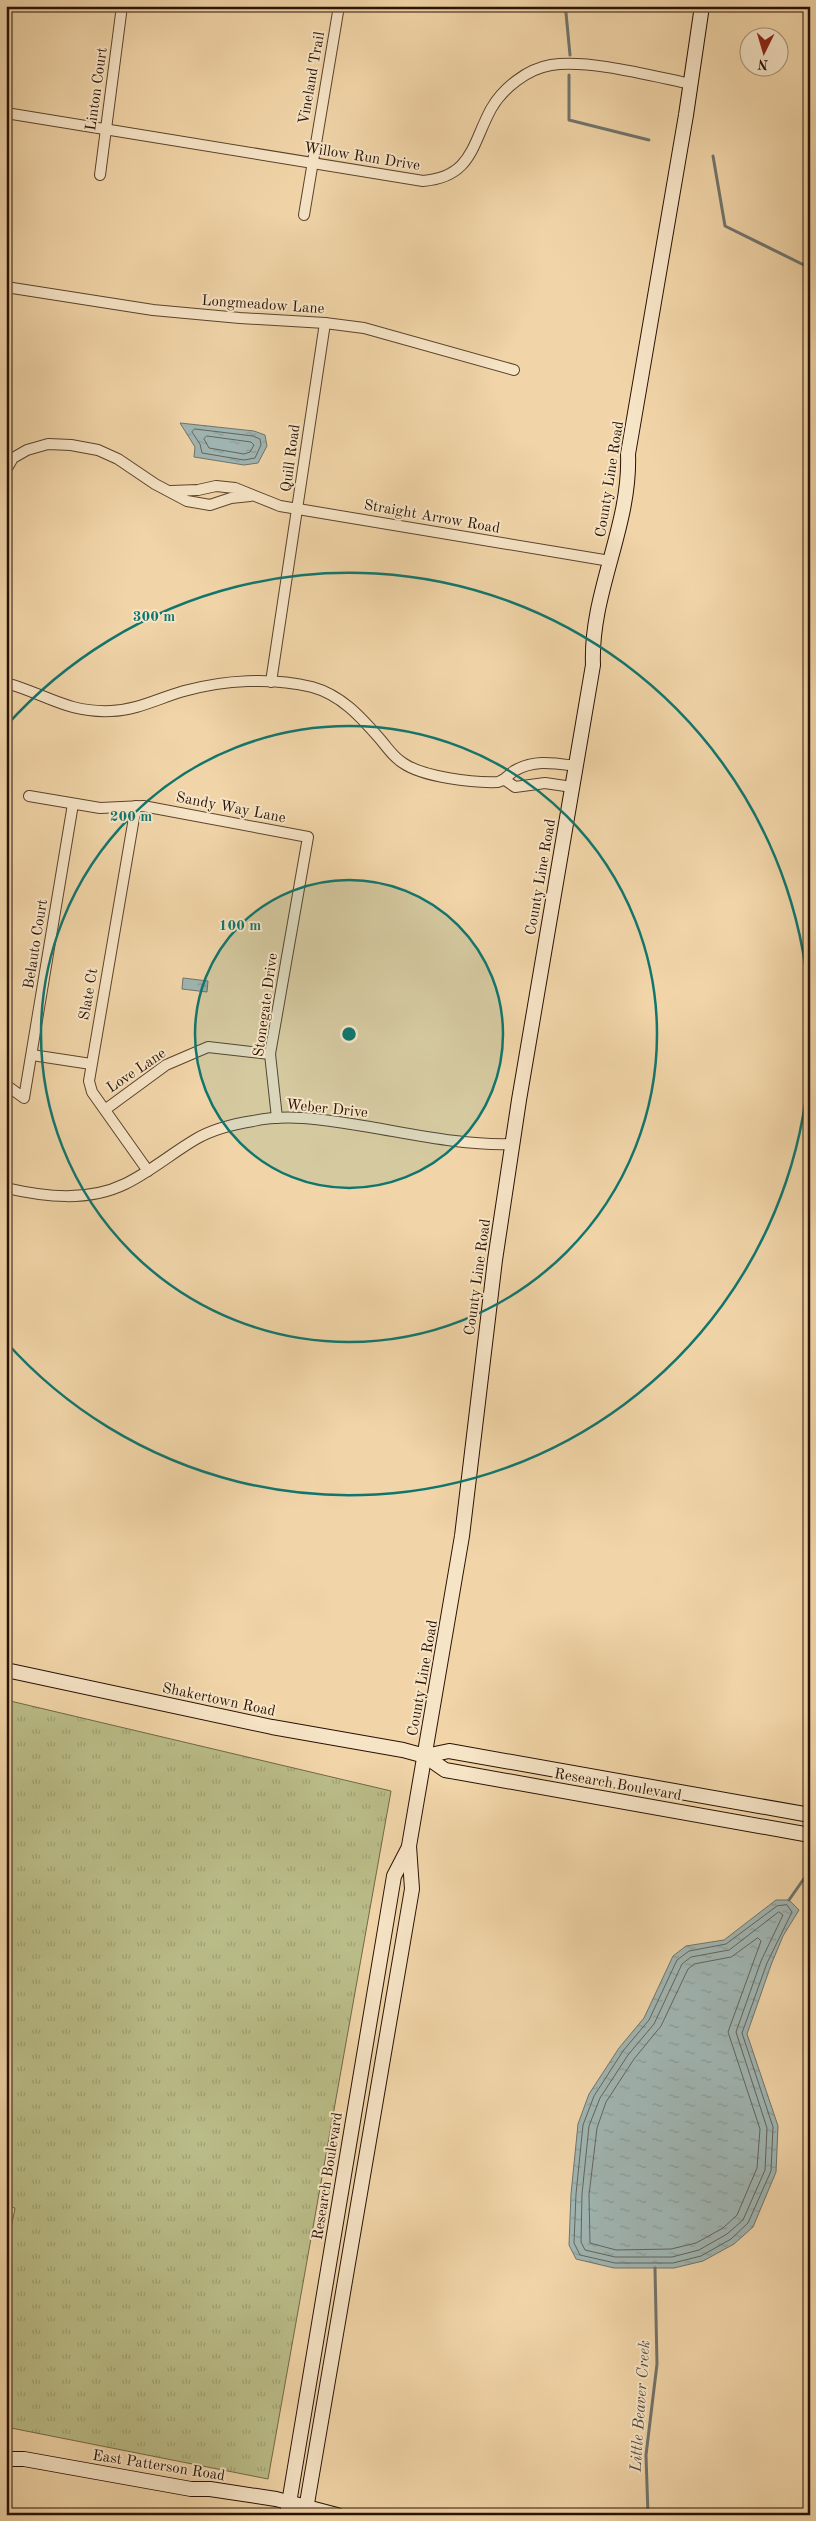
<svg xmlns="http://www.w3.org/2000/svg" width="816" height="2521" font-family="'Old Standard TT',serif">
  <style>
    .grass { fill: url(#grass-tufts); stroke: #726846 }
    .water { fill: url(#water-ripples); stroke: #70746d }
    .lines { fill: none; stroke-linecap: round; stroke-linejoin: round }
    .shore { stroke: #64645c; stroke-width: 1 }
    .stream { stroke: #70746d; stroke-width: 3 }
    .street-casing { stroke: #5b432d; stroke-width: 12 }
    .secondary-casing { stroke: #291204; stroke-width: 16 }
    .street { stroke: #f6e4c6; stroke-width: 10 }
    .secondary { stroke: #f6e4c6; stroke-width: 14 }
    .ring { fill: none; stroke: #0f766e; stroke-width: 2.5 }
    .labels { text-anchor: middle; stroke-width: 4; stroke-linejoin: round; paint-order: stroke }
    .street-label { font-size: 15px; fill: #291204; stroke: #f6e4c6 }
    .water-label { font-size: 16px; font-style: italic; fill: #534b41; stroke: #f6e4c6 }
    .centre { fill: #0f766e; stroke: #f6e4c6; stroke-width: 2.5 }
    .ring-label { font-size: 15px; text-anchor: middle; font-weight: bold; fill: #0f766e; stroke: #f6e4c6; stroke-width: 4; stroke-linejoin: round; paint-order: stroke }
  </style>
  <defs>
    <pattern id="grass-tufts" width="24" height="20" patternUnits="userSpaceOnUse" patternTransform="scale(1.25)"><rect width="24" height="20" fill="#babd88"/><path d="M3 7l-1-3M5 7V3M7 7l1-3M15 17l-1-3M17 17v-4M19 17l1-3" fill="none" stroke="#a0a174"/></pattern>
    <pattern id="water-ripples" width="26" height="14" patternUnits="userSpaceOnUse" patternTransform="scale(1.25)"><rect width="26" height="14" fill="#a0b6b3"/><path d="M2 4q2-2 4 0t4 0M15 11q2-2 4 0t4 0" fill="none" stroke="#8a9b98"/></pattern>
  </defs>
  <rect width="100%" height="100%" fill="#f1d5a8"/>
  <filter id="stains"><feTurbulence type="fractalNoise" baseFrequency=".004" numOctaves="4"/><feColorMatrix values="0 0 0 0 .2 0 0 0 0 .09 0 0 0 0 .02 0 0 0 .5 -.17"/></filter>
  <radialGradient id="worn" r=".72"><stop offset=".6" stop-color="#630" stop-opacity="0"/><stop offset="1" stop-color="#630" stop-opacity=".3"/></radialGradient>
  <polygon class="grass" points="6,1700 391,1791 268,2479 6,2427 6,2255 15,2208 6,2206"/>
  <g class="water">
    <polygon points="180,423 254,431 265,435 267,446 258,463 244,465 194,457 195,447"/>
    <polygon points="183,978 208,981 207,992 182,989"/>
    <polygon points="776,1900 789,1900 799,1910 783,1936 771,1965 747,2034 778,2126 776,2172 753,2227 734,2244 703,2261 674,2268 614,2268 576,2259 569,2245 571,2194 578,2124 589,2094 619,2048 644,2018 673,1956 686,1946 724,1940"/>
  </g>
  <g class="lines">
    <g class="shore">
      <polygon points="195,429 253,436 260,439 261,445 255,458 244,460 202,453 200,444 192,432"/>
      <polygon points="207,436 251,442 254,445 250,452 244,454 209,448 204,439"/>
      <polygon points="787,1905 792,1912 767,1963 742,2033 773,2127 771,2171 748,2223 731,2239 701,2256 673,2263 615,2263 580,2255 574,2243 576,2194 583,2125 594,2096 623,2051 649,2020 677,1960 689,1951 726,1944 777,1906"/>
      <polygon points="779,1912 783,1915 761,1961 736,2032 767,2128 765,2170 743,2220 727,2234 699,2250 672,2257 615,2257 585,2250 581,2242 582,2194 589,2126 600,2098 628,2055 654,2024 682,1964 691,1957 729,1950"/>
      <polygon points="758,1938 761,1941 728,2032 760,2129 757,2168 737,2215 723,2228 696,2243 671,2249 616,2250 590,2243 589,2195 597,2128 606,2102 634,2059 661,2026 688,1969 694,1964 731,1957"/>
    </g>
    <g class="stream">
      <polyline points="561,6 566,13 570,55"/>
      <polyline points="569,75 569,120 649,140"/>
      <polyline points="713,156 725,226 810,268"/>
      <polyline points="789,1900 810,1870"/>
      <polyline points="648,2515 646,2455 657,2364 655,2268"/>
    </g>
    <defs>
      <g id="street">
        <path d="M6,113L423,181C472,177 472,144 491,109C503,88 527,69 551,65C589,59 652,76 691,84"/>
        <polyline points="100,175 122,6"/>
        <polyline points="304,215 339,6"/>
        <polyline points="6,287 153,310 240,318 325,323 364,328 514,370"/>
        <polyline points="6,470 13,458 27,450 48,444 71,445 98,450 118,459 155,484 187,501 210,505 231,498 250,496"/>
        <polyline points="171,491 198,490 216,486 235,488 280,506 610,561"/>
        <polyline points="271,682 325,323"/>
        <path d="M6,683C46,694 67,713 111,711C138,710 159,698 184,691C224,680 271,677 312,687C341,695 360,716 380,739C387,747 393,757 403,763C423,777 473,783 498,782C506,780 508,775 514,771C534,759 554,763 576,766"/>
        <polyline points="505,780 515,787 545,783 572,787"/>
        <polyline points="29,796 100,808 143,806 308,837 270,1054 277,1118"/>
        <polyline points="136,806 89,1081 92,1092 148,1171"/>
        <polyline points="32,1055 91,1064"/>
        <polyline points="6,1085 24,1098 73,804"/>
        <polyline points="106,1109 166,1065 208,1047 270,1054"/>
        <path d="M6,1188C45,1197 88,1202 125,1184C150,1172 172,1153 196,1139C213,1129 234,1124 253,1121C286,1114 319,1119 351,1124C404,1132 459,1146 513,1144"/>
      </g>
      <g id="secondary">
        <polyline points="6,1670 272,1727 403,1750 425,1756 445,1770 810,1835"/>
        <polyline points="425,1756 449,1751 810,1815"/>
        <polyline points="6,2459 24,2459 191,2489 210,2489 276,2499 337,2515"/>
        <polyline points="287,2515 394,1876 409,1847"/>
        <path d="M305,2515L412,1889L409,1846L462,1536L495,1260L519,1100L593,665C590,593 631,526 628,454L686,115L702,6"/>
      </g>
    </defs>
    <use href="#street" class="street-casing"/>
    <use href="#secondary" class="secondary-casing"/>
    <use href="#street" class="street"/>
    <use href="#secondary" class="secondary"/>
  </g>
  <circle cx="349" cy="1034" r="154" fill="#0f766e" fill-opacity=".12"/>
  <g class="ring">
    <circle cx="349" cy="1034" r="154"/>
    <circle cx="349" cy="1034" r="308"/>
    <path d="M810 1050A461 461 0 0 1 6 1342M6 726A461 461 0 0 1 810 1018"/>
  </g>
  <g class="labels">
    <g class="street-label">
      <text transform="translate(311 78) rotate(-80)" y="5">Vineland Trail</text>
      <text transform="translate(96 89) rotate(-82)" y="5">Linton Court</text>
      <text transform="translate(362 156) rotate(9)" y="5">Willow Run Drive</text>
      <text transform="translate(263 304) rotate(4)" y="5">Longmeadow Lane</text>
      <text transform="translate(290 458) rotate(-82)" y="5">Quill Road</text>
      <text transform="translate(609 479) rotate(-81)" y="5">County Line Road</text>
      <text transform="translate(432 516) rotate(10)" y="5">Straight Arrow Road</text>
      <text transform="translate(231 807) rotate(11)" y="5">Sandy Way Lane</text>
      <text transform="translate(540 877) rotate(-80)" y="5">County Line Road</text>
      <text transform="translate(35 944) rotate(-81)" y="5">Belauto Court</text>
      <text transform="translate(88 994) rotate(-80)" y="5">Slate Ct</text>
      <text transform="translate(265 1005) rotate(-82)" y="5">Stonegate Drive</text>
      <text transform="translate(136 1070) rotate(-34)" y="5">Love Lane</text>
      <text transform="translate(327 1108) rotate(6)" y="5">Weber Drive</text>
      <text transform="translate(477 1277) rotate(-82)" y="5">County Line Road</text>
      <text transform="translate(422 1678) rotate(-80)" y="5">County Line Road</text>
      <text transform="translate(219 1699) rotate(12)" y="5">Shakertown Road</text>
      <text transform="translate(618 1784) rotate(10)" y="5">Research Boulevard</text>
      <text transform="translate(327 2176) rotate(-81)" y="5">Research Boulevard</text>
      <text transform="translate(159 2465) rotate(9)" y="5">East Patterson Road</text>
    </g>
    <g class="water-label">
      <text transform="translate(639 2406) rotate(-86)" y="6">Little Beaver Creek</text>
    </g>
  </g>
  <circle cx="349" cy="1034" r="8" class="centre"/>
  <g class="ring-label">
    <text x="154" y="621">300 m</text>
    <text x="131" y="821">200 m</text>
    <text x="240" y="930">100 m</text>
  </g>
  <rect width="816" height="2521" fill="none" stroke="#f1d5a8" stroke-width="25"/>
  <rect x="8" y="8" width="801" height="2506" fill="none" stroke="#291204" stroke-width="2.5"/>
  <rect x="12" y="12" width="791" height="2496" fill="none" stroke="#291204"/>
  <g transform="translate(764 52) rotate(185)"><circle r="24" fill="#f6e4c6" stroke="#a49078"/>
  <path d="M0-4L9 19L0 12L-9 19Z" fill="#8f2418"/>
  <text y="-8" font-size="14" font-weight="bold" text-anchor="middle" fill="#291204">N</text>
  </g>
  <rect width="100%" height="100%" filter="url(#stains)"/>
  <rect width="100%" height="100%" fill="url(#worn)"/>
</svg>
